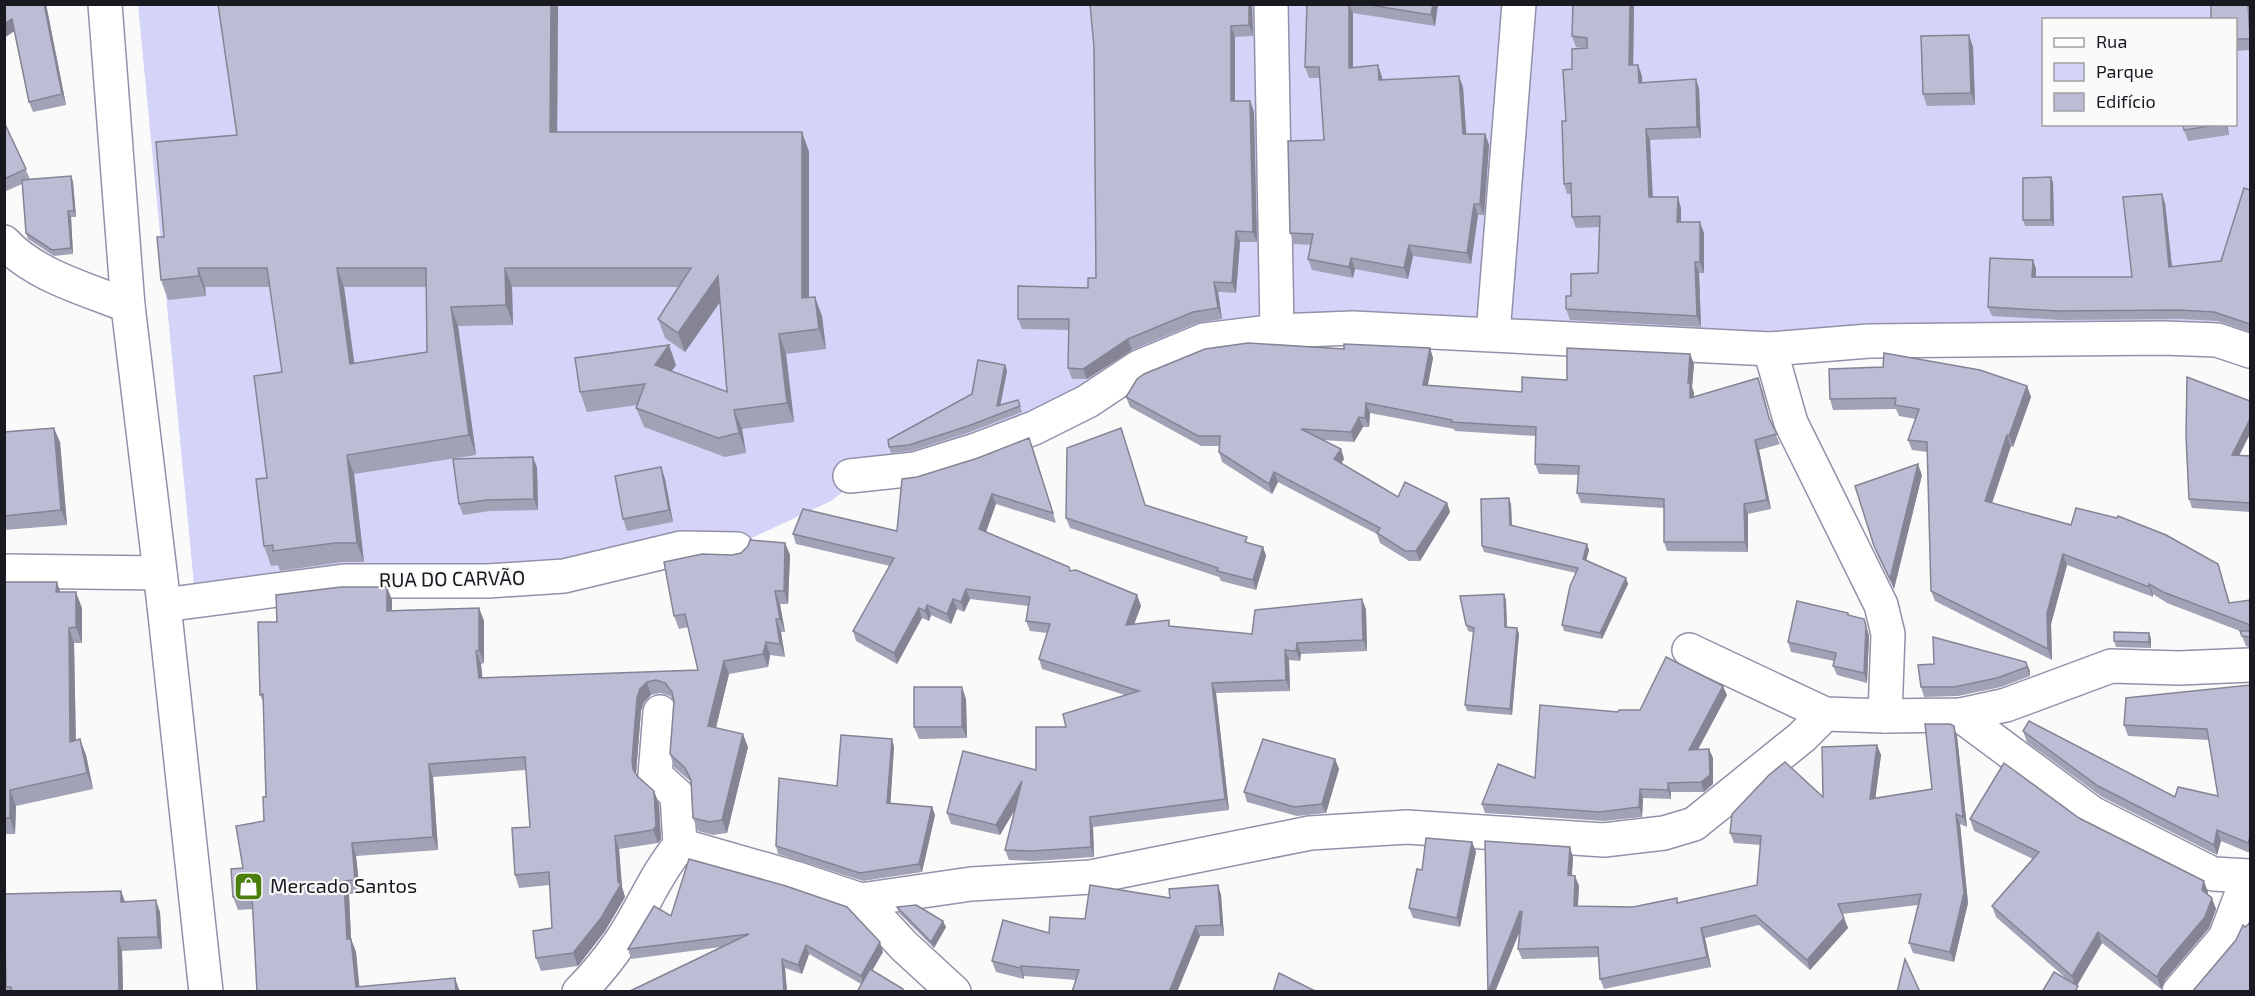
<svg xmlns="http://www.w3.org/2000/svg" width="2255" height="996" font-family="'Exo 2',sans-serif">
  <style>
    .green { fill: #d4d3f8; fill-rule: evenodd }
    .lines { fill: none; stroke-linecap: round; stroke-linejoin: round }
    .minor-casing { stroke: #9291a9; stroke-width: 36 }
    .secondary-casing { stroke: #9291a9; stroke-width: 36 }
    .minor { stroke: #fff; stroke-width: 33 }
    .secondary { stroke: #fff; stroke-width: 33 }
    .wall { fill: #a2a2b7; fill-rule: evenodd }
    .shaded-wall { fill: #848495 }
    .building { fill: #bcbcd5; stroke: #848495; stroke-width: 1.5; fill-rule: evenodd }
    .labels { text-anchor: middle; stroke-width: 4.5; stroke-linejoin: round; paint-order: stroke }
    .street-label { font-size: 20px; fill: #191922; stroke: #fafafa }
    .poi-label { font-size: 20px; fill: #191922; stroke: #fafafa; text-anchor: start }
  </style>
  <rect width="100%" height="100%" fill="#fafafa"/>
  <path class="green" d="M138,5H2250V357L1634,350L1233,342L858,480L831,501L743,542L554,565L195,595ZM2044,20H2236V124H2044Z"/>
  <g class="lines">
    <defs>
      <g id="minor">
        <polyline points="1271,4 1277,331"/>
        <path d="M4,242C35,276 87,289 128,306"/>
        <polyline points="1493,334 1519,4"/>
        <polyline points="1770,349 1791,423 1881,605 1888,634 1885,716"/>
        <polyline points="850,476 915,469 976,450 1034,428 1088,401 1139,367 1204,340 1277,331 1353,328 1770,349 1869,341 2164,338 2217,340 2250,351"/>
        <polyline points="4,571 160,573"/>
        <polyline points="164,605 344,581 488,581 564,576 681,548 737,549"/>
        <polyline points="1689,650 1825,714 1885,716 1960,715 2006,705 2111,666 2179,668 2250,665"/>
        <polyline points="1960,715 2092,813 2213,874 2250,876"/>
        <polyline points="680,845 795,878 861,900 971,884 1091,877 1310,833 1407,827 1604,840 1664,833 1694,824 1802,737 1825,714"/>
        <polyline points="861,900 904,946 954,992"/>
        <path d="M579,992C595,976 608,960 621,941C642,910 655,875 680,845L677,795L655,775L660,712"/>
        <polyline points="2179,992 2225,938 2248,877"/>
      </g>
      <polyline id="secondary" points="105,4 128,306 164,605 206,992"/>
    </defs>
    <use href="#minor" class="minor-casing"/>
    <use href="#secondary" class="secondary-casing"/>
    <use href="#minor" class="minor"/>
    <use href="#secondary" class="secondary"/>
  </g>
  <g class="wall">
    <polygon points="4,4 46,4 66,105 33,112 29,102 14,31 4,38"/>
    <path d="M558,4L557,132H802L809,152V297L822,316L826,349L786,354L794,422L742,429L746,453L725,457L644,427L636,408L637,405L587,412L580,392L676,365L671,371L727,392L720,302L685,352L665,338L658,319L678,287H512L513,325L458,326L476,455L354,474L364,562H342L280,571L278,565L271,566L264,546L267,478L282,372L270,287H205L206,296L168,300L161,280L164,237L237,135ZM344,287H426L427,352L354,363Z"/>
    <polygon points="1252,4 1253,36 1235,37 1235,101 1250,101 1254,112 1257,242 1240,242 1236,293 1218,292 1222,319 1197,323 1132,350 1087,379 1072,379 1068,368 1069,330 1022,329 1018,319 1088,288 1096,278 1094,47"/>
    <polygon points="1307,4 1438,4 1435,26 1353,13 1353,68 1382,77 1382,80 1463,87 1466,134 1485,134 1489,145 1484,215 1478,215 1471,264 1413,256 1408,279 1355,269 1353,278 1312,270 1308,259 1311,245 1294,244 1290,233 1324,140 1320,78 1309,78 1305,67"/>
    <polygon points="1634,4 1633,65 1638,65 1642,76 1642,83 1696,79 1699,89 1701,138 1650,140 1653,197 1681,208 1681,222 1704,233 1704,273 1699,273 1701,327 1570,320 1566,309 1571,296 1598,273 1599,227 1576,228 1572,217 1571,194 1567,194 1564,184 1566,121 1572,69 1586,48 1576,47 1572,36"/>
    <polygon points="2250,4 2250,50 2235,51 2235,20 2211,19"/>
    <polygon points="1973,47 1975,105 1927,106 1923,94"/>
    <polygon points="4,122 30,179 71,176 73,182 76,217 71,217 73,254 54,256 28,239 26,233 22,184 4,192"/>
    <polygon points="2183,124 2227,124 2229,135 2188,141 2184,130"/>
    <polygon points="2051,177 2053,183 2054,226 2025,226 2023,220"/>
    <polygon points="2250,190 2250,332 2218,321 2181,319 2061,320 1992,316 1988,307 2033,260 2036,269 2036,277 2132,277 2165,203 2172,267 2221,261"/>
    <polygon points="1430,348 1433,358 1428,385 1522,392 1567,380 1690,354 1694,364 1692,387 1694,393 1694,397 1762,388 1771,423 1780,444 1759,450 1771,509 1748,514 1748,552 1667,551 1664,542 1664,508 1581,503 1577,493 1579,475 1539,474 1535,464 1536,436 1455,431 1454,429 1370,413 1369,427 1363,427 1354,442 1322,440 1341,449 1344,459 1341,463 1398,497 1447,503 1450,512 1420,561 1409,561 1380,543 1377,534 1278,482 1272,494 1222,462 1219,452 1219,446 1201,446 1130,407 1126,397 1344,349"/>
    <polygon points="1005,365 1007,371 1000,405 1020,406 1022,412 970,432 911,451 891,453 889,447 972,394"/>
    <polygon points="2027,386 2031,397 2013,447 2011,446 1992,503 2218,564 2230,603 2250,600 2250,647 2246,646 2240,631 2167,603 2153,594 2153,597 2067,565 2051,624 2052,660 1935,601 1931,591 1927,452 1912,450 1908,440 1916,419 1899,416 1896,409 1833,410 1830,399"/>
    <polygon points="4,432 60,442 67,525 4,530"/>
    <polygon points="1124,438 1145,505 1249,543 1263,547 1266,556 1256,590 1221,581 1219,577 1070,528 1066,518"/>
    <polygon points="1033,448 1056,523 996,504 986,532 1071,571 1137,595 1141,606 1134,624 1171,626 1252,634 1366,609 1367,651 1301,654 1300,661 1289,660 1290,691 1216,693 1229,810 1093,827 1094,857 1035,861 1009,860 1005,850 1015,809 1000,835 951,824 947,813 1036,770 1066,727 1125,695 1042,669 1039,659 1047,633 1030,631 1026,621 1028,606 970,599 964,612 957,609 951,624 931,615 929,621 922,618 897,664 856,641 853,631 890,566 796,544 793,534 897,531 917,477"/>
    <polygon points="2250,456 2250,512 2192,508 2189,499"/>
    <polygon points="533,457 537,468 538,510 490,511 463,515 459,504"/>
    <polygon points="661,467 665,479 673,522 627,531 623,519"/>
    <polygon points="1922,475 1894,589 1878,556 1874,546"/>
    <polygon points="1511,504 1512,526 1587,544 1589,550 1586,560 1626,578 1628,584 1602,639 1564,631 1562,625 1576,573 1484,552 1482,546"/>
    <polygon points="785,543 790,555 788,604 780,604 785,632 781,632 785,657 770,655 768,667 729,674 716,728 748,747 727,833 713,835 698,831 693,818 691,784 690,781 674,767 670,754 674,701 670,696 661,693 651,695 644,702 641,711 636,774 654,791 659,804 661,839 658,843 619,849 622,887 625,897 605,931 578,966 541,971 536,958 552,928 550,885 519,888 515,875 530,827 526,770 433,777 438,850 356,856 360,893 349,894 351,939 356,952 359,987 460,992 257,992 253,909 238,910 233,897 243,868 264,821 266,797 264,703 260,695 277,622 392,600 392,610 479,608 484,621 484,663 481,664 482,678 698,670 688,627 679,629 674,616 732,555"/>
    <polygon points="4,582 60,592 82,608 82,643 74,643 76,740 86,755 93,789 16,806 15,834 4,834"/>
    <polygon points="1504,594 1506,600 1507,627 1517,628 1519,634 1512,715 1467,711 1465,705 1474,633 1468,631 1466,625"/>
    <polygon points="1849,615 1864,619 1867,629 1869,636 1867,683 1837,675 1833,666 1834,661 1791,652 1788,642"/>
    <polygon points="2149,633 2151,639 2151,648 2116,647 2114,641"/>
    <polygon points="2026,662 2030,671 2030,676 2001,687 1958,696 1924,697 1921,687"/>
    <polygon points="2250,685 2250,853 2221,841 2217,855 2102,797 2027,742 2023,731 2175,797 2218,796 2209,740 2128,736 2124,725"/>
    <polygon points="1727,695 1698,749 1713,758 1713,784 1704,792 1671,792 1671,799 1643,798 1642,817 1604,821 1485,813 1482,804 1535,778 1618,712 1640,710"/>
    <polygon points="966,699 967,738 919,739 914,727"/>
    <polygon points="1957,736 1967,827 1960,824 1968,903 1954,962 1913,953 1909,943 1918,905 1842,914 1848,928 1810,970 1759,925 1705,938 1711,967 1604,989 1600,979 1599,957 1522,959 1518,949 1520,930 1495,992 1488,992 1485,841 1573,857 1572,876 1575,876 1579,886 1578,906 1633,907 1678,903 1757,885 1761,845 1734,843 1730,833 1823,797 1877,745 1881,755 1875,798 1932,789"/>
    <polygon points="892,739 894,747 890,803 932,807 935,815 922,872 863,881 778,854 776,846 837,786"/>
    <polygon points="1335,759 1339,769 1326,813 1297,816 1247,802 1244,792"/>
    <polygon points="2079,818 2208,892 2208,895 2216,909 2209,928 2165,980 2161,989 2102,943 2077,986 2069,981 1996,917 1992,906 2033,859 1974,831 1970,819"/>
    <polygon points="1472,842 1476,852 1460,927 1413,918 1409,908 1422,870"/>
    <polygon points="1218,885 1221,895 1224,936 1200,936 1177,992 1072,992 1076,980 1024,976 1024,979 996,972 992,961 1049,933"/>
    <polygon points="121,891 125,901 160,912 162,949 122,951 123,992 7,992 6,987"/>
    <polygon points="897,907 946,927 934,948 899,913"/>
    <polygon points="671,916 883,952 861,984 809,954 802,974 785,968 787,992 628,992 721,947 631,959 628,949"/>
  </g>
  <g class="shaded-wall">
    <polygon points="44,4 46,4 66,105 62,94"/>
    <polygon points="551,4 558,4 557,152 550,132"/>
    <polygon points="1249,4 1252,4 1253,36 1249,25"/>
    <polygon points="1349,4 1353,13 1353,79 1349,68"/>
    <polygon points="1433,4 1438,4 1435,26 1431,15"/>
    <polygon points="1630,4 1634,4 1633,76 1629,65"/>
    <polygon points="2248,4 2250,4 2250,41 2250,39"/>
    <polygon points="12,19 16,30 4,38 4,24"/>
    <polygon points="1231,26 1235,37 1235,112 1231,101"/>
    <polygon points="1969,35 1973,47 1975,105 1971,93"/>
    <polygon points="2235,51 2237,72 2235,68"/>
    <polygon points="1378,65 1382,77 1383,91 1379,80"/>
    <polygon points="1638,65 1642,76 1643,94 1639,83"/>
    <polygon points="1459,76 1463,87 1467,145 1463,134"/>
    <polygon points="1696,79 1699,89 1701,138 1697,127"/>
    <polygon points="1250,101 1254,112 1257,242 1253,232"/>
    <polygon points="2225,124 2227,124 2229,135"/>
    <polygon points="1646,129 1650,140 1653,208 1649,197"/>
    <polygon points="802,132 809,152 809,318 802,298"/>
    <polygon points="1485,134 1489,145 1484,215 1480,204"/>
    <polygon points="71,176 73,182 76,217 74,211"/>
    <polygon points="2051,177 2053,183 2054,226 2051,220"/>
    <polygon points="2162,194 2165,203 2173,276 2169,267"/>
    <polygon points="1678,197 1681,208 1681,233 1677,222"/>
    <polygon points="1474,204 1478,215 1471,264 1467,253"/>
    <polygon points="68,211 71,217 73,254 71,248"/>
    <polygon points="1700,222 1704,233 1704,273 1700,262"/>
    <polygon points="1236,231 1240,242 1236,293 1232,283"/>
    <polygon points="1409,245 1413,256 1408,279 1404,268"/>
    <polygon points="1351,258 1355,269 1353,278 1349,267"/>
    <polygon points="2033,260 2036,269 2035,286 2032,277"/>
    <polygon points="1695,262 1699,273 1701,327 1697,316"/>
    <polygon points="198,268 205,287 206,296 199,276"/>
    <polygon points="337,268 344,287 357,383 350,364"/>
    <polygon points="505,268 512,287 513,325 506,305"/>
    <polygon points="718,276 725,295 685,352 678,333"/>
    <polygon points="1214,282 1218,292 1222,319 1218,308"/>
    <polygon points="815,297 822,316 826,349 819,329"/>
    <polygon points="451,307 458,326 476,455 469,435"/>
    <polygon points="779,334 786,354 794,422 787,403"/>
    <polygon points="1128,339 1132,350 1087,379 1083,369"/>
    <polygon points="669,345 676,365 662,385 655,365"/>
    <polygon points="1430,348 1433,358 1426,394 1423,385"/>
    <polygon points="1690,354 1694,364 1692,387 1694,393 1694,408 1690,398 1688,383"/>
    <polygon points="1005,365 1007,371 999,412 997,406"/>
    <polygon points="2027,386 2031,397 2013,447 2009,436"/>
    <polygon points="1366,403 1370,413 1369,427 1365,418"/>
    <polygon points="734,410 742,429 746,453 739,433"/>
    <polygon points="1359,417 1363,427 1354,442 1351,432"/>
    <polygon points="2250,419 2250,434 2235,464 2232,455"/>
    <polygon points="54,428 60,442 67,525 61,510"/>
    <polygon points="2007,435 2011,446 1989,512 1985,501"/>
    <polygon points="1755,440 1759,450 1771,509 1767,500"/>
    <polygon points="1341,449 1344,459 1338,469 1334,459"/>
    <polygon points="347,455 354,474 364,562 357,543"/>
    <polygon points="533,457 537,468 538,510 534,499"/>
    <polygon points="1918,464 1922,475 1894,589 1890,579"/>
    <polygon points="661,467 665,479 673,522 669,510"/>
    <polygon points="1274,472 1278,482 1272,494 1269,484"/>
    <polygon points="992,494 996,504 983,540 979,529"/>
    <polygon points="1509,498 1511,504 1512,531 1510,525"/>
    <polygon points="1447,503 1450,512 1420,561 1416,551"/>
    <polygon points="1744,504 1748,514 1748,552 1745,542"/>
    <polygon points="785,543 790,555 788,604 784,591"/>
    <polygon points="1587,544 1589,550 1585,565 1583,559"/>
    <polygon points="1263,547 1266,556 1256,590 1253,580"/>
    <polygon points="2063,554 2067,565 2051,624 2052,660 2048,649 2047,613"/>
    <polygon points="1626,578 1628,584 1602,639 1600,633"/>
    <polygon points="57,582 62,597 56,592"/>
    <polygon points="2149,584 2153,594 2153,597 2149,587"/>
    <polygon points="387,587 392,600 392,624 387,611"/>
    <polygon points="966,589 970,599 964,612 961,602"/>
    <polygon points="775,591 780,604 785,632 780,619"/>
    <polygon points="76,592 82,608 82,643 76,627"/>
    <polygon points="1504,594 1506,600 1507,633 1505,627"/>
    <polygon points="1137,595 1141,606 1130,635 1126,625"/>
    <polygon points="953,599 957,609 951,624 947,614"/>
    <polygon points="1362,599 1366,609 1367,651 1363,640"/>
    <polygon points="927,605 931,615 929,621 925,611"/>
    <polygon points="479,608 484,621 484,663 479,650"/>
    <polygon points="919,608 922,618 897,664 894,653"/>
    <polygon points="776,619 781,632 785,657 780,644"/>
    <polygon points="1864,619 1869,636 1867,683 1864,673"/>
    <polygon points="69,628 74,643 76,757 70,742"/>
    <polygon points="1517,628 1519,634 1512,715 1510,709"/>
    <polygon points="2149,633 2151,639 2151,648 2149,642"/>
    <polygon points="766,642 770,655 768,667 763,654"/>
    <polygon points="1297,643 1301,654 1300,661 1296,651"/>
    <polygon points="1285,650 1289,660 1290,691 1286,680"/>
    <polygon points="476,651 481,664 484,691 479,678"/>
    <polygon points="724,661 729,674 713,739 708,726"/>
    <polygon points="2026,662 2030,671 2030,676 2027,667"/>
    <polygon points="647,682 651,695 644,702 641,711 636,774 633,769 632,761 637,698 640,689"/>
    <polygon points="1212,683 1216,693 1229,810 1225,799"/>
    <polygon points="1723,686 1727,695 1693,759 1689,750"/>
    <polygon points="962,687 966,699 967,738 962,727"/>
    <polygon points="1954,726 1957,736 1967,827 1963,817"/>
    <polygon points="743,734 748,747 727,833 722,820"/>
    <polygon points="80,739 86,755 93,789 87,773"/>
    <polygon points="892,739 894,747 890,811 887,803"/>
    <polygon points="1877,745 1881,755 1874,809 1870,799"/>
    <polygon points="1709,749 1713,758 1713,784 1704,792 1701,782"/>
    <polygon points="1335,759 1339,769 1326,813 1322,804"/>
    <polygon points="429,764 433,777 438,850 433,837"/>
    <polygon points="1022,781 1026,791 1000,835 996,825"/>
    <polygon points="1668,783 1671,792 1671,799 1668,790"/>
    <polygon points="1640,789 1643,798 1642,817 1639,807"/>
    <polygon points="10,790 16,806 15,834 10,818"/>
    <polygon points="654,791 659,804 661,839 658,843 653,830"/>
    <polygon points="932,807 935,815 922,872 919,864"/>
    <polygon points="1956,814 1960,824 1968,903 1954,962 1950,952"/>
    <polygon points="1090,817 1093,827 1094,857 1091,847"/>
    <polygon points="2217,830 2221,841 2217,855 2214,845"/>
    <polygon points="615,836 619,849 622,887 625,897 605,931 578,966 573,953 618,882"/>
    <polygon points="2250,837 2250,851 2248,843"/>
    <polygon points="1472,842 1476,852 1460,927 1457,918"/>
    <polygon points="352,843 356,856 360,893 355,880"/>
    <polygon points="1570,847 1573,857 1571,885 1568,875"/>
    <polygon points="1575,876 1579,886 1577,916 1574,906"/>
    <polygon points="344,881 349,894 351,939 356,952 360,992 356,987 347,939"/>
    <polygon points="2204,881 2208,892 2206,901 2202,890"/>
    <polygon points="1218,885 1221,895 1224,936 1221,925"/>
    <polygon points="121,891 125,903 121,902"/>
    <polygon points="2212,898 2216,909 2209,928 2165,980 2161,989 2157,977 2161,969"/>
    <polygon points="156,900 160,912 162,949 158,937"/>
    <polygon points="1520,911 1524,921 1495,992 1488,992"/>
    <polygon points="1844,918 1848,928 1810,970 1807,960"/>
    <polygon points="943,921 946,927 934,948 931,942"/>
    <polygon points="1196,926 1200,936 1177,992 1169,992"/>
    <polygon points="1701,928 1705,938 1711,967 1707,957"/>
    <polygon points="2098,932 2102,943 2076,987 2072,976"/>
    <polygon points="118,938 122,951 123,992 119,992"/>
    <polygon points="880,942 883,952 864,985 861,976"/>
    <polygon points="806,945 809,954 802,974 798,965"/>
    <polygon points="782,959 785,968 787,992 784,992"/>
    <polygon points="1021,966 1024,976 1024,979 1020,968"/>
    <polygon points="455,978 460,992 456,992"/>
  </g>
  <g class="building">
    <polygon points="4,4 44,4 62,94 29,102 12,19 4,24"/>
    <path d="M218,4H551L550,132H802V298L815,297L819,329L779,334L787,403L734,410L739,433L718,438L636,408L645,384L580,392L575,358L669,345L655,365L727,392L718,276L678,333L658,319L691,268H505L506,305L451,307L469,435L347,455L357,543H335L273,551V545L264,546L256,479L267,478L254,376L282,372L267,268H198L199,276L161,280L157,237H164L156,142L237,135ZM337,268H426L427,352L350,364Z"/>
    <polygon points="1090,4 1249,4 1249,25 1231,26 1231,101 1250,101 1253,232 1236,231 1232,283 1214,282 1218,308 1193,312 1128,339 1083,369 1068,368 1069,319 1018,319 1018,286 1088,288 1088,278 1096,278 1094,47"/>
    <polygon points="1307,4 1349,4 1349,68 1378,65 1379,80 1459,76 1463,134 1485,134 1480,204 1474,204 1467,253 1409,245 1404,268 1351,258 1349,267 1308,259 1313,234 1290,233 1288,141 1324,140 1319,67 1305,67"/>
    <polygon points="1364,4 1433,4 1431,15"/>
    <polygon points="1573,4 1630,4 1629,65 1638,65 1639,83 1696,79 1697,127 1646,129 1649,197 1678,197 1677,222 1700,222 1700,262 1695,262 1697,316 1566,309 1566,296 1571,296 1571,274 1598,273 1600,216 1572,217 1571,183 1564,184 1562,121 1566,121 1563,70 1572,69 1572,49 1587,48 1587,38 1572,36"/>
    <polygon points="2211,4 2248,4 2250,39 2235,39 2235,20 2203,20 2211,19"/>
    <polygon points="1969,35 1971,93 1923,94 1921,36"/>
    <polygon points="4,122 26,169 4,179"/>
    <polygon points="2183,124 2224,124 2184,130"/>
    <polygon points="71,176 74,211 68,211 71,248 52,250 26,233 22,180"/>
    <polygon points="2051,177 2051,220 2023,220 2023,178"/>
    <polygon points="2244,188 2250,190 2250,324 2214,312 2178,310 2058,311 1988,307 1990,258 2033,260 2032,277 2132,277 2123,197 2162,194 2169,267 2221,261"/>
    <polygon points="1248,343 1344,349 1344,344 1430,348 1423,385 1522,392 1522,377 1567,380 1567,348 1690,354 1688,383 1690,383 1690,398 1758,378 1769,418 1777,434 1755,440 1767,500 1744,504 1745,542 1664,542 1664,499 1577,493 1579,466 1535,464 1536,427 1451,422 1452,420 1366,403 1365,418 1359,417 1351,432 1301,429 1341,449 1334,459 1398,497 1405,482 1447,503 1416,551 1405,551 1377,533 1380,528 1274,472 1269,484 1219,452 1220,436 1198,436 1126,397 1137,379 1144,374 1205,349"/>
    <polygon points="1884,353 1980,370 2027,386 2009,436 2007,435 1985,501 2071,525 2076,508 2117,518 2118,516 2166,535 2218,564 2229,603 2250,600 2250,625 2163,592 2149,584 2149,587 2063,554 2047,613 2048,649 1931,591 1927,442 1908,440 1919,409 1895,405 1896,398 1830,399 1829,369 1883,367"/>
    <polygon points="978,360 1005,365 997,406 1018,400 1020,406 968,426 909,445 889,447 888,440 972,394"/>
    <polygon points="2187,377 2250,401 2250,419 2232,455 2250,456 2250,503 2189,499 2186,436"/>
    <polygon points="54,428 61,510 4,516 4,432"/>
    <polygon points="1121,428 1145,505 1247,537 1245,542 1263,547 1253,580 1217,571 1218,568 1066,518 1067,448"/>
    <polygon points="1029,438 1053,513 992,494 979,529 1069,567 1070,571 1076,570 1137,595 1126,625 1169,620 1169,626 1252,634 1255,610 1362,599 1363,640 1297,643 1296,651 1285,650 1286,680 1212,683 1225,799 1090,817 1091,847 1032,851 1005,850 1022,781 996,825 947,813 963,751 1036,770 1036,727 1066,727 1063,714 1139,691 1039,659 1050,624 1026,621 1030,597 966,589 961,602 953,599 947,614 927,605 925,611 919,608 894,653 853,631 894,558 793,534 803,509 897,531 902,479 917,477 978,458"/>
    <polygon points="533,457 534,499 486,500 459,504 453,459"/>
    <polygon points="1918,464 1890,579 1874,546 1855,486"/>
    <polygon points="661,467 669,510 623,519 615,476"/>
    <polygon points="1509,498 1510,525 1587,544 1583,559 1626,578 1600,633 1562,625 1570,586 1578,568 1482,546 1481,499"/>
    <polygon points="750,540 785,543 784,591 775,591 780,619 776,619 780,644 766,642 763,654 724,661 708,726 743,734 722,820 709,822 693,818 691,780 685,768 670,754 674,701 672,692 665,683 656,680 647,682 640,689 637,698 632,761 633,769 637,776 654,791 656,826 653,830 615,836 618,882 621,884 601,918 573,953 536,958 533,931 552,928 549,872 515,875 512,828 530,827 525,757 429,764 433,837 352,843 355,880 344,881 347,939 351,939 356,987 455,978 456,992 257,992 252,896 233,897 231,869 243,868 236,826 264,821 263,797 266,797 263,694 260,695 258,622 277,622 276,595 341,587 387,587 387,611 479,608 479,650 476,651 479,678 698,670 685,614 674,616 664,562 702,554 732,555 741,553 748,546"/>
    <polygon points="4,582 57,582 56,592 76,592 76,627 69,628 70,742 80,739 87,773 10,790 10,818 4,818"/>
    <polygon points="1504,594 1505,627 1517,628 1510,709 1465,705 1474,628 1466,625 1460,596"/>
    <polygon points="1797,601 1848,613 1848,615 1864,619 1866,626 1864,673 1833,666 1836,653 1788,642"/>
    <polygon points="2240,631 2250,631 2250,637 2242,636"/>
    <polygon points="2114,632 2149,633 2149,642 2114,641"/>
    <polygon points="1933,637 2026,662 2027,667 1997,678 1954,687 1921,687 1918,665 1934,664"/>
    <polygon points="1666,657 1723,686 1689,750 1709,749 1710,775 1701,782 1668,783 1668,790 1640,789 1639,807 1600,812 1482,804 1498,764 1535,778 1540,705 1618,712 1619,710 1640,710"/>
    <polygon points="2250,685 2250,837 2248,843 2217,830 2214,845 2098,786 2023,731 2029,721 2175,797 2178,787 2218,796 2207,729 2124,725 2126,698"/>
    <rect x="914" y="687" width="48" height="40"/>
    <polygon points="1925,724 1950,724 1954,726 1963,817 1956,814 1964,893 1950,952 1909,943 1921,894 1838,904 1844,918 1807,960 1755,915 1701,928 1707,957 1600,979 1598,947 1518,949 1522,912 1520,911 1488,992 1485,841 1570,847 1568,875 1575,876 1574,906 1633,907 1677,898 1677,903 1757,885 1761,836 1730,833 1732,814 1769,775 1785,762 1823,797 1822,747 1877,745 1870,799 1932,789"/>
    <polygon points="841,735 892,739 887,803 932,807 919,864 860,873 776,846 779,778 837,786"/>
    <polygon points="1263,739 1335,759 1322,804 1294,807 1244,792"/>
    <polygon points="2004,763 2079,818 2204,881 2202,890 2212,898 2205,917 2161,969 2157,977 2098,932 2072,976 1992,906 2039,852 1970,819"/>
    <polygon points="1426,838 1472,842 1457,918 1409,908 1417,869 1422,870"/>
    <polygon points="689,859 786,886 847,907 880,942 861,976 806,945 798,965 782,959 784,991 782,992 628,992 749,934 628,949 654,906 671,916"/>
    <polygon points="1090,885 1170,898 1169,889 1218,885 1221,925 1196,926 1169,992 1072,992 1079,970 1021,966 1020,968 992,961 1003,920 1049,933 1050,917 1085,919"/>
    <polygon points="121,891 121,902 156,900 158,937 118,938 119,992 12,992 11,987 6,987 4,894"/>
    <polygon points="916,905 943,921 931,942 897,907"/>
    <polygon points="2250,923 2250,992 2192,992 2236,940 2243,925 2245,927"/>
    <polygon points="1905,959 1920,992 1897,992"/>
    <polygon points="870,969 903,989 901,992 857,992"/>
    <polygon points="2054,972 2078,986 2075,992 2042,992"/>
    <polygon points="1279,973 1317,992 1273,992"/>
  </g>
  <defs>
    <symbol id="shop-square" viewBox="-11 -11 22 22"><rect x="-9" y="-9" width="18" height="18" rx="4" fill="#4c7e0e" stroke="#fafafa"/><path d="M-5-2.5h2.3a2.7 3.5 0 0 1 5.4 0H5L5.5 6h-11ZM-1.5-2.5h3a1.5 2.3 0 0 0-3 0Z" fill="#fff"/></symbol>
  </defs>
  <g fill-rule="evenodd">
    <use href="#shop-square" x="232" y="870" width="33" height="33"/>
  </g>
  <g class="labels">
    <g class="street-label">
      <text transform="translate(452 579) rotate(-1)" y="7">RUA DO CARVÃO</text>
    </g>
    <g class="poi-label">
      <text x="270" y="893">Mercado Santos</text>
    </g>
  </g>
  <rect width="2255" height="996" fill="none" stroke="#191922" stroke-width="12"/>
  <rect x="2042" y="18" width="195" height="108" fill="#fafafa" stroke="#a0a0a4" stroke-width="1.5"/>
  <rect x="2054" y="38" width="30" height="9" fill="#ffffff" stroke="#a0a0a4" stroke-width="1.5"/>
  <text x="2096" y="48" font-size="18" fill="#191922">Rua</text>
  <rect x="2054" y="63" width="30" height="18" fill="#d4d3f8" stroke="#a0a0a4" stroke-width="1.5"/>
  <text x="2096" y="78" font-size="18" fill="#191922">Parque</text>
  <rect x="2054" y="93" width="30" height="18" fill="#bcbcd5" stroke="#a0a0a4" stroke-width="1.5"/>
  <text x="2096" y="108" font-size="18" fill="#191922">Edifício</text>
</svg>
